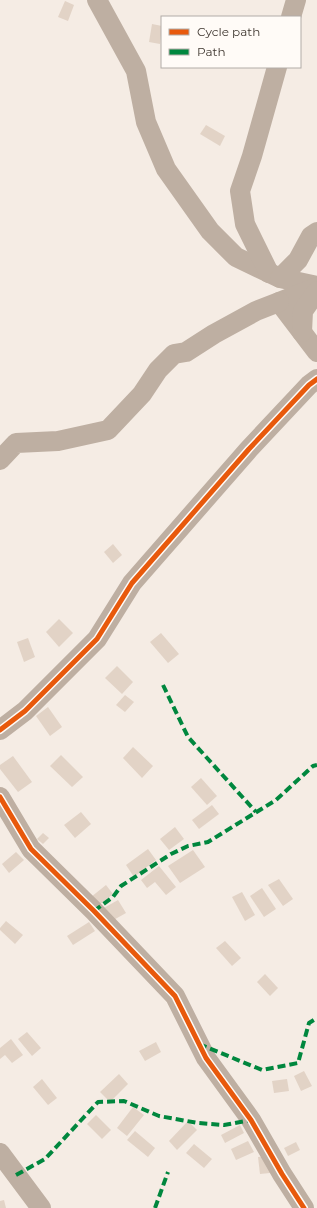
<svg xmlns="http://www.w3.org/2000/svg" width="317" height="1208" font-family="Montserrat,sans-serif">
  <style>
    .building { fill: #e2d3c6 }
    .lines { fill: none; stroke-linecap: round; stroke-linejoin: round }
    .street { stroke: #beafa2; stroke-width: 20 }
    .quiet { stroke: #00873e; stroke-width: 4; stroke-dasharray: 8 4; stroke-linecap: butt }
    .cycleway-casing { stroke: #fffbf7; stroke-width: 8 }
    .cycleway { stroke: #e8590c; stroke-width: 5 }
  </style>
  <rect width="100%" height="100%" fill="#f5ece4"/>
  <g class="building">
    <polygon points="65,1 74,5 68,21 58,17"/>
    <polygon points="152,24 162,26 160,44 149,42"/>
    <polygon points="206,125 225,136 220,146 200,134"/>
    <polygon points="113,544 122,555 113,563 104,552"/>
    <polygon points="59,619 73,633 59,647 46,632"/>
    <polygon points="161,633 179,654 168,663 150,642"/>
    <polygon points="28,638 35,657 24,662 17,642"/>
    <polygon points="117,666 133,682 122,694 105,678"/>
    <polygon points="125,695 134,702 125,712 116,705"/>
    <polygon points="48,707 62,727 50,736 36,716"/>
    <polygon points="133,747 153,766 142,778 123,758"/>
    <polygon points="61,755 83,777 72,787 50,766"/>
    <polygon points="13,756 32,782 18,792 0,769 0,765"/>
    <polygon points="201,778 217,796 207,805 191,787"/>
    <polygon points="212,805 219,814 199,829 192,820"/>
    <polygon points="81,812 91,824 75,838 64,825"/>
    <polygon points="175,827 184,839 169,850 160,839"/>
    <polygon points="43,833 49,838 43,844 37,839"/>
    <polygon points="148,849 156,860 134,877 126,865"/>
    <polygon points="193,850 205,867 180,883 168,866"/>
    <polygon points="16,852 24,860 9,873 2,864"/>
    <polygon points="159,866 176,887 166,895 155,882 147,888 141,880"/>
    <polygon points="279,879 293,899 283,906 268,885"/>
    <polygon points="106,885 113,894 98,906 91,897"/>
    <polygon points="262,888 276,909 264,917 250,896"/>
    <polygon points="242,892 255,915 245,921 232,897"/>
    <polygon points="118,900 126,913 110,922 102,909"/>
    <polygon points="6,921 23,935 15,944 0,930 0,928"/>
    <polygon points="89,922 95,931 73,945 67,936"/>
    <polygon points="225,941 241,958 232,966 216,948"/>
    <polygon points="265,974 278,988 270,996 257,982"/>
    <polygon points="27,1032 41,1048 32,1056 18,1039"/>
    <polygon points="11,1039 23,1055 12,1063 5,1055 0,1059 0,1048"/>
    <polygon points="156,1042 161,1052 145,1061 139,1051"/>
    <polygon points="304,1071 312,1086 301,1091 294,1076"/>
    <polygon points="119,1074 128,1084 110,1102 100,1092"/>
    <polygon points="42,1079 57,1098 48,1105 33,1087"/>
    <polygon points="287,1079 289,1091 274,1093 272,1081"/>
    <polygon points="133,1107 144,1115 127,1136 117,1128"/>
    <polygon points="96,1115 111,1130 102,1139 87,1124"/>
    <polygon points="188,1121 197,1130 177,1150 169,1141"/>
    <polygon points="240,1125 244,1133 225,1143 221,1135"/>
    <polygon points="135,1131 155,1148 148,1157 127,1140"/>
    <polygon points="248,1141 254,1152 236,1160 231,1149"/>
    <polygon points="296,1142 300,1150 288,1156 284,1148"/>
    <polygon points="194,1144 212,1159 204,1168 186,1153"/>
    <polygon points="268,1156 270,1173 260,1174 258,1157"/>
    <polygon points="4,1200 6,1208 0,1208 0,1201"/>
  </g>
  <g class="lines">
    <g class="street">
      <polyline points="97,0 136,71 146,122 166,169 210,231 236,257 280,278 317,286"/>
      <polyline points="291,17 296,0"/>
      <polyline points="269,273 245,224 240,191 252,156 277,67"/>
      <polyline points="280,278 298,260 311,236 317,232"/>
      <polyline points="317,287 279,302 317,352"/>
      <polyline points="302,332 303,311 317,291"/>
      <polyline points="0,460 16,443 58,441 108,430 142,394 158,370 174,354 186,352 214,334 256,311 279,302"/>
      <polyline points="0,730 25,711 97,639 132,583 249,449 309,385 317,379"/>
      <polyline points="0,797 31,849 94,911 175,996 206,1058 251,1120 282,1174 304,1208"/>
      <polyline points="0,1153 41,1208"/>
    </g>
    <g class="quiet">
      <polyline points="163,685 188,737 256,812"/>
      <polyline points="94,911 113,897 121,886 171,854 188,846 208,842 276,800 313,766 317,765"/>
      <polyline points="199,1044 262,1070 298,1063 309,1023 317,1018"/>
      <polyline points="16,1175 45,1159 98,1102 124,1101 159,1116 198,1123 224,1125 251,1120"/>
      <polyline points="155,1208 168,1172"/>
    </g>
    <defs>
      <g id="cycleway">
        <polyline points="0,730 25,711 97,639 132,583 249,449 309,385 317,379"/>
        <polyline points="0,797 31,849 94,911 175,996 206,1058 251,1120 282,1174 304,1208"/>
      </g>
    </defs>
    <use href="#cycleway" class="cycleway-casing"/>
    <use href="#cycleway" class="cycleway"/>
  </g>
  <rect x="161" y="16" width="140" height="52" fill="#fffbf7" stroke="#b2aca7"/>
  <rect x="169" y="29" width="20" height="6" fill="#e8590c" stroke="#b2aca7"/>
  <text x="197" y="36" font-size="12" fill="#3e362f">Cycle path</text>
  <rect x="169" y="49" width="20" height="6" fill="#00873e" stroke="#b2aca7"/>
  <text x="197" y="56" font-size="12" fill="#3e362f">Path</text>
</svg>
